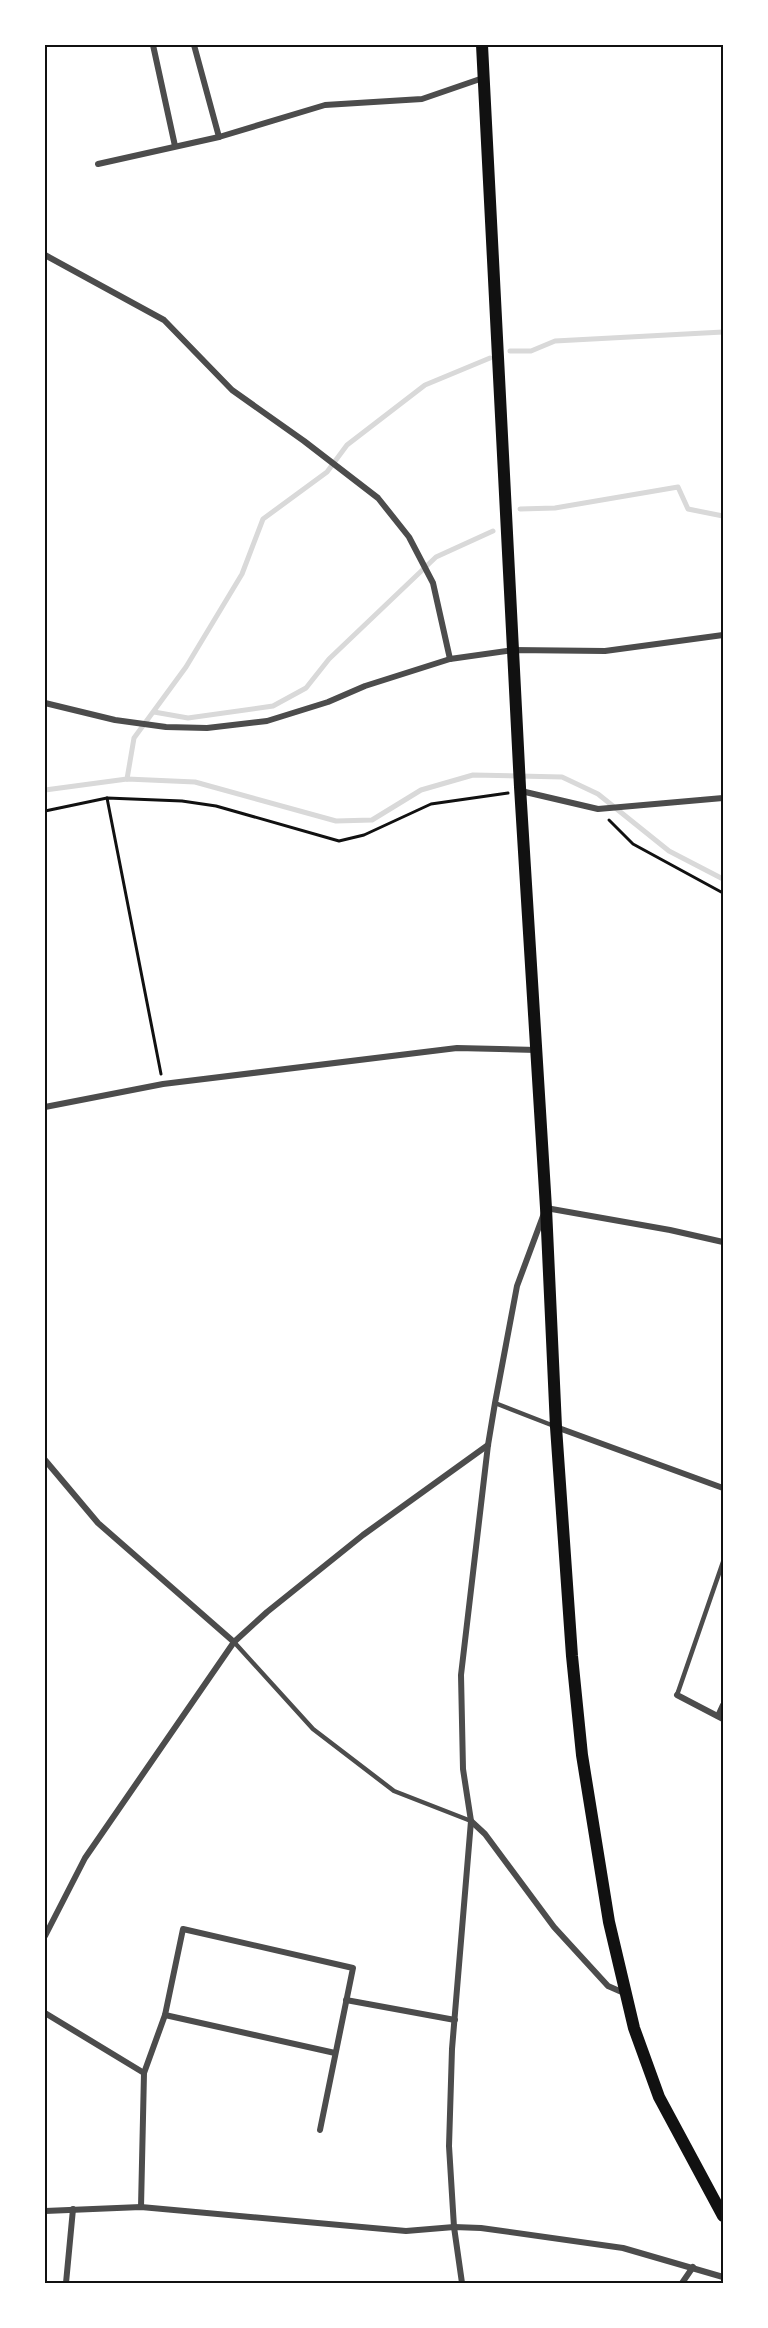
<svg xmlns="http://www.w3.org/2000/svg" width="768" height="2328" font-family="Lato,sans-serif">
  <style>
    .lines { fill: none; stroke-linecap: round; stroke-linejoin: round }
    .stream { stroke: #d9d9d9; stroke-width: 5 }
    .path { stroke: #111; stroke-width: 3 }
    .service { stroke: #4c4c4c; stroke-width: 4.5 }
    .minor { stroke: #4c4c4c; stroke-width: 6 }
    .secondary { stroke: #111; stroke-width: 12 }
    .neatline { fill: none; stroke: #111; stroke-width: 2 }
  </style>
  <rect width="100%" height="100%" fill="#fff"/>
  <g class="lines">
    <g class="stream">
      <polyline points="510,351 531,351 555,341 723,332"/>
      <polyline points="520,509 555,508 678,487 688,509 723,516"/>
      <polyline points="154,712 188,718 273,706 306,688 329,659 436,557 493,531"/>
      <polyline points="127,779 134,738 186,667 242,574 263,519 327,472 347,445 425,385 490,358"/>
      <polyline points="45,790 127,779 195,782 336,821 372,820 421,790 473,775 562,777 598,794 669,851 723,879"/>
    </g>
    <g class="path">
      <polyline points="107,798 161,1074"/>
      <polyline points="45,811 107,798 182,801 216,806 339,841 364,835 431,804 508,793"/>
      <polyline points="609,820 633,844 723,893"/>
    </g>
    <g class="service">
      <polyline points="495,1403 554,1426"/>
      <polyline points="234,1642 313,1729 394,1791 471,1821"/>
      <polyline points="677,1695 723,1562"/>
    </g>
    <g class="minor">
      <polyline points="153,45 175,146"/>
      <polyline points="194,45 219,137"/>
      <polyline points="98,164 219,137 325,105 422,99 483,78"/>
      <polyline points="45,255 164,320 232,390 304,441 378,498 409,537 433,583 450,659"/>
      <polyline points="45,703 115,720 166,727 207,728 267,721 328,702 365,686 450,659 513,650 605,651 723,635"/>
      <polyline points="521,791 598,809 723,798"/>
      <polyline points="45,1107 163,1084 457,1048 536,1050"/>
      <polyline points="556,1427 723,1488"/>
      <polyline points="45,1460 98,1523 234,1642"/>
      <polyline points="677,1695 723,1719"/>
      <polyline points="718,1716 723,1705"/>
      <polyline points="471,1821 485,1834 554,1927 608,1986 624,1993"/>
      <polyline points="45,1936 85,1858 234,1642 267,1612 363,1535 488,1445"/>
      <polyline points="346,2000 455,2020"/>
      <polyline points="45,2013 144,2073 141,2207"/>
      <polyline points="165,2015 335,2053"/>
      <polyline points="144,2073 165,2015 183,1929 353,1968 320,2130"/>
      <polyline points="45,2211 141,2207 406,2231 454,2227 481,2228 623,2248 723,2277"/>
      <polyline points="66,2283 73,2209"/>
      <polyline points="462,2283 454,2227 449,2146 452,2049 471,1821 463,1769 461,1675 488,1445 495,1403 517,1286 546,1208 670,1230 723,1242"/>
      <polyline points="682,2283 693,2267"/>
    </g>
    <polyline class="secondary" points="482,45 520,787 546,1208 556,1427 572,1656 582,1755 609,1922 634,2028 659,2097 723,2216"/>
  </g>
  <rect width="768" height="2328" fill="none" stroke="#ffffff" stroke-width="93"/>
  <rect x="46" y="46" width="676" height="2236" class="neatline"/>
</svg>
